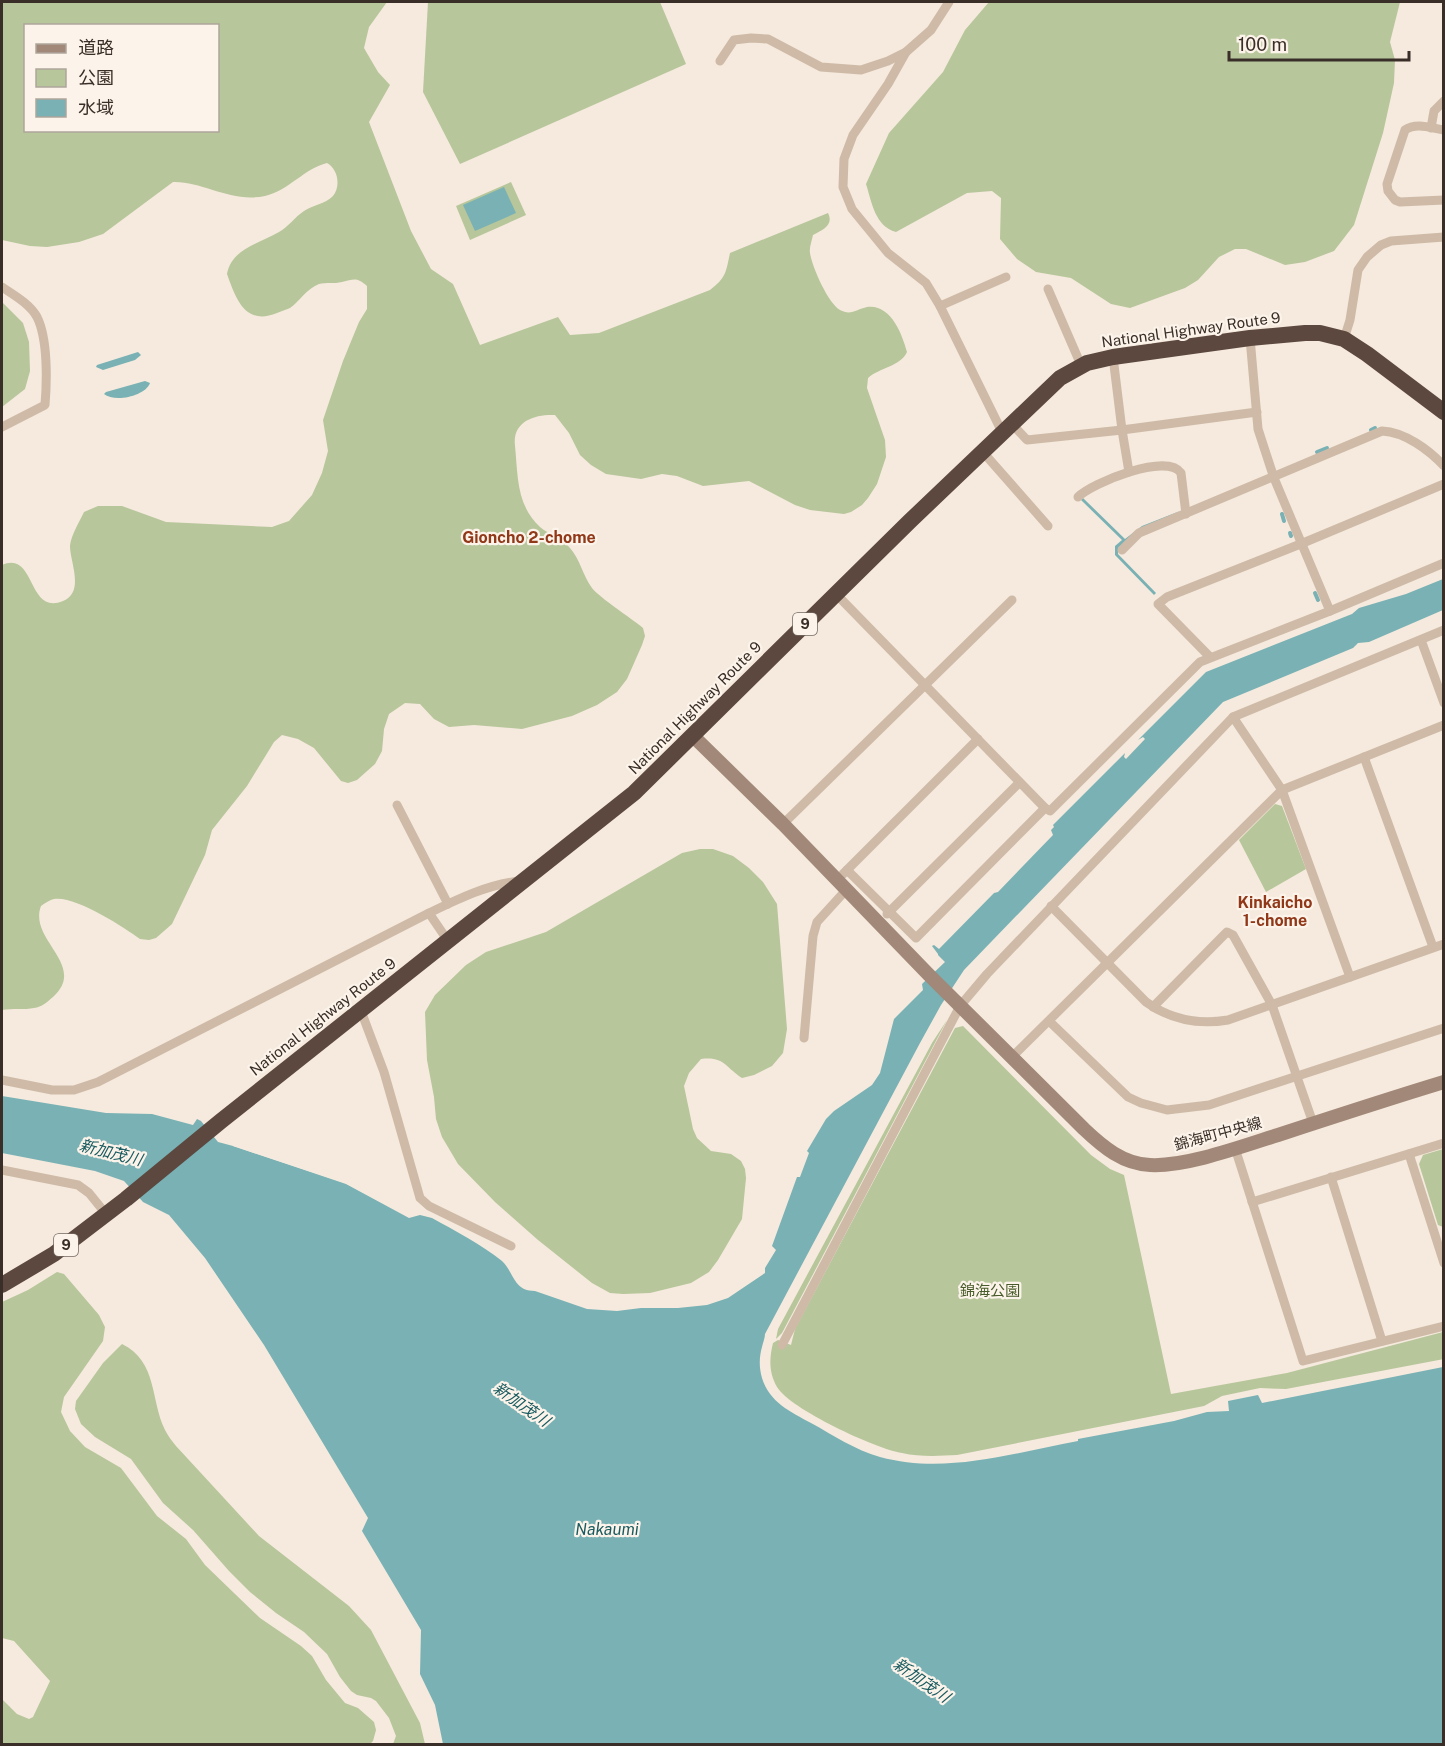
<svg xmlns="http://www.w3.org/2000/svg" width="1445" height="1746" font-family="'Public Sans','Noto Sans JP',sans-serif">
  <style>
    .green { fill: #b7c69b; fill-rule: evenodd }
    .water { fill: #79b1b5 }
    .pier { fill: #f5eadd }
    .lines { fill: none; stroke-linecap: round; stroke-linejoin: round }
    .stream { stroke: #79b1b5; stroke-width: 4 }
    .street { stroke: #cebaa7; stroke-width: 9 }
    .secondary { stroke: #a28878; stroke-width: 14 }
    .highway { stroke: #5c483f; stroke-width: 16 }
    .labels { text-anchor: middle; stroke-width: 4.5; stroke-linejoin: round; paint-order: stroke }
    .shield { fill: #fcf4ea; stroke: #746962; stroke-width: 1.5 }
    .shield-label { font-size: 14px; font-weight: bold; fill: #3a2e28 }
    .street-label { font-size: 15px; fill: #3a2e28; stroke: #fcf4ea }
    .park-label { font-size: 15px; fill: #485b2a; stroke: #fcf4ea }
    .neighbourhood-label { font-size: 16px; font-weight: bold; fill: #913819; stroke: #fcf4ea }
    .water-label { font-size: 16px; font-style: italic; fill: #195b60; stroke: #fcf4ea }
  </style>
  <rect width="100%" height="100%" fill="#f5eadd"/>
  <g class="green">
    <path d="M2,2H387L369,27L364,48L378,72L390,85L369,122L411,231L431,269L453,284L480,345L558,317L570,335L599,333L710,290C726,278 726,272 730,253L828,213C834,225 823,230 813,235C812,240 809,248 810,253C812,267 828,303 840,310C851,316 857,309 867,307C891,304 902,334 907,352C901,366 879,368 868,378L867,388L885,440L886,457L877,484L868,498L862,505L851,512L844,514L810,510L795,505L749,481L703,486L677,476L662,474L641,479L606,474L591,465L580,455L569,433L555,415C535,414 512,421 515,446C518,475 516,505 540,527C549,535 561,537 570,548C580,559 583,576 592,588C601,599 630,617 643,628L645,636L642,645L627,679L617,692L597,705L572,716L522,729L474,725L449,727L434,719L420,704L405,703L389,714L384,729L382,751L375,764L357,780L348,783L341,781L314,748L298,739L282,735L274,742L247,786L212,830L205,855L172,924L156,938L149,940L140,939C124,927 74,895 54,899C50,900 45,903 41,906C28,940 88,965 53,997C47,1002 42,1007 34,1008C25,1010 12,1008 2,1010V565C36,550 27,616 63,601C85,592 70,562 70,546C71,535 80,521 84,512L98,506H122L166,522L272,527L289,521L312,495L322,473L328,451L323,420L343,361L359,322L367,309V286C357,277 354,279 342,282C334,284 326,282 319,284C306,289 300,301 290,308C286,310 281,311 277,313C245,326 236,299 227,274C232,248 259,244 279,232C288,227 295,217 304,211C313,205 325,204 333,196C341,186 338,169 327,163C305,168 288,191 265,196C230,203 203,181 173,182L103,234L79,242L47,247L30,246L2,240ZM26,26H218V130H26Z"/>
    <polygon points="428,2 660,2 686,64 460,164 423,92"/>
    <path d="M989,2H1400L1390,42L1395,60L1394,83L1383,133L1354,225L1334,251L1305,262L1285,265L1246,249H1235L1219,257L1198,280L1185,288L1130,308L1111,304L1071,278L1036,272L1017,259L1000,239L1001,198L992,191L967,193L896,232C875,226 872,203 866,184L889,133L943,72L965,30Z"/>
    <polygon points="511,182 526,215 470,240 456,206"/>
    <polygon points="2,302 23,323 29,342 30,371 25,389 2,407"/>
    <polygon points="1275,804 1282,806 1306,869 1266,892 1239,840"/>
    <path d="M700,849H713L733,856L749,868L763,882L777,904L787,1029L783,1053L772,1066L754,1075L742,1078C725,1067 724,1056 701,1059L689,1073L684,1086L693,1129L697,1138L711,1151L731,1154L741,1161L745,1169L746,1178L742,1219L718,1260L709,1272L691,1283L650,1293L623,1294L610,1293L592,1283L538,1240L495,1202L458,1164L442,1137L436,1119L434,1097L427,1060L425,1012L435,995L466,965L486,952L546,932L682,853Z"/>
    <polygon points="947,1020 782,1333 776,1339 778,1329 932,1043"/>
    <path d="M963,1026L1091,1155L1110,1169L1124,1175L1171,1394L1287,1373L1443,1332L1444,1359L1286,1389L1260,1388L1222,1396L1204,1406L957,1455C938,1456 920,1457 902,1453C876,1449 790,1409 777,1387C769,1373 769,1359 773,1343L778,1340L791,1345L795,1329L955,1028Z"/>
    <polygon points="1443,1149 1444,1149 1443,1227 1438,1225 1419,1164 1423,1155"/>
    <polygon points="57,1272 64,1274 99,1315 105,1327 103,1341 64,1397 61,1412 70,1431 85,1447 121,1468 157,1516 186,1539 205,1565 260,1618 301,1646 312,1656 326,1680 345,1703 358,1708 374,1722 376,1730 373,1741 370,1744 2,1744 2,1699 17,1714 29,1719 33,1717 50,1681 14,1641 2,1638 2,1302 28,1290"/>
    <path d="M122,1344C158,1362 150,1399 165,1430C168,1436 172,1441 176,1446L259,1536L349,1606L371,1630L420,1723L425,1744H393L396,1736L389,1718L376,1701L371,1698L357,1695L351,1691L340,1677L327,1654L304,1632L276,1613L250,1592L229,1571L193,1530L163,1503L131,1459L95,1437L81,1424L75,1409L76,1401L103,1363Z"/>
  </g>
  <g class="water">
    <polygon points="504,187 516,213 475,231 463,205"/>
    <polygon points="138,352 141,355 135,360 103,370 96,367 97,365"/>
    <path d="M145,381L150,383C145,396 115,403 104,394L106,392Z"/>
    <polygon points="1083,498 1125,539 1142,526 1180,511 1138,532 1118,548 1118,554 1156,593 1154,595 1115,555 1115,546 1122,540 1081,500"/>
    <path d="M1443,579V610L1369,642L1358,643L1353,648L1223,702L964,970L941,1005L920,1043L765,1334C765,1338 763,1342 762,1347C759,1357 759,1368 762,1378C769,1402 791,1412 811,1423C833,1435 855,1450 880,1457C946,1475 1013,1453 1078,1441V1439L1174,1421L1207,1412L1229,1411L1228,1401L1258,1395L1262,1403L1443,1367V1744H443L435,1705L420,1674L421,1630L362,1531L368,1518L264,1345L205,1258L169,1215L143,1202L124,1181L95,1171L2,1153V1096L106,1113L152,1114L193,1125L197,1119L201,1121L218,1142L233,1146L346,1184L409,1218L420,1215L432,1218C454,1230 482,1245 502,1261C514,1272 513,1291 535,1291L587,1309L617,1311L641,1308H678L707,1305L728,1298L765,1273V1268L776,1250L772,1246L797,1177H800L809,1153L807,1151L826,1119L834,1111L872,1085L880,1073L894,1019L923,990L922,984L945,962L938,955V954L932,946L934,945L939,949L994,893L998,892L1053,835L1051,830L1054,827L1053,825L1125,753L1124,757L1126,759L1145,739L1143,737L1138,740L1206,672L1352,614L1359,608L1406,594Z"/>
  </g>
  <polygon class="pier" points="236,1143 347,1181 411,1214 409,1217 345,1183 248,1151 233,1146"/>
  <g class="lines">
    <g class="stream">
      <polyline points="1371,430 1375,428"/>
      <polyline points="1317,452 1327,448"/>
      <polyline points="1282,514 1284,521"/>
      <polyline points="1290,533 1291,536"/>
      <polyline points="1315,593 1318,600"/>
    </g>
    <g class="street">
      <polyline points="906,52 888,84 853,135 844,159 843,187 852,209 888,253 926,283 940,306 1002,432"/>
      <polyline points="720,61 734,40 751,38 768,39 821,67 861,70 888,61 906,52 931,30 949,2"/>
      <polyline points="1431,128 1434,111 1444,101"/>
      <path d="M1444,130C1431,128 1416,122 1405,130L1387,184L1388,191L1395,200L1400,202L1444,200"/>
      <path d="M2,287C14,295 30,304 37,317C48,339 47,381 45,405L2,427"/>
      <polyline points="1048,289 1081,365"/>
      <polyline points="940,306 1006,277"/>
      <polyline points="1250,338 1258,429 1274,478 1330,611"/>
      <polyline points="1344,339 1350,320 1358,270 1367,257 1381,245 1391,241 1444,237"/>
      <polyline points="1113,357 1122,430 1257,412"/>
      <polyline points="1012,424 1027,440 1122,430 1129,472"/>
      <polyline points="982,451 1048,526"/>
      <path d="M1078,497C1092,483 1167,452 1181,473L1186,514"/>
      <path d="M1122,550L1139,533L1382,431C1405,432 1429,450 1444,466"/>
      <polyline points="836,594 1045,808"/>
      <polyline points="1421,640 1444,703"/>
      <polyline points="1210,657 1158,604 1167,597 1303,543 1444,484"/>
      <polyline points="1233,717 1282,790 1350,977"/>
      <polyline points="1364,757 1433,947"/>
      <polyline points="397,805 448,904"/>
      <polyline points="783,824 1012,600"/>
      <polyline points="847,870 916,938 1045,808 1050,811 1200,662 1330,611 1444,563"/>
      <polyline points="843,874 978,739"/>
      <path d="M1051,906L1146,1002C1171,1020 1198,1025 1228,1020L1444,944"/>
      <polyline points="887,914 1019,783"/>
      <path d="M448,941L429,913C458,899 486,885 519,881"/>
      <polyline points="1153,1007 1221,938 1227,932 1233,935 1272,1005 1313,1123"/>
      <polyline points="361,1011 384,1072 420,1198 429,1206 511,1246"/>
      <polyline points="1049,1021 1128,1097 1141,1103 1167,1110 1209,1105 1444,1028"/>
      <polyline points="804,1038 813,936 817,922 847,889"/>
      <polyline points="1012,1057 1282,790 1444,725"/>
      <polyline points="2,1080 52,1090 74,1090 98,1082 429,913"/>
      <polyline points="1235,1148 1303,1361 1444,1326"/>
      <polyline points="1409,1154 1444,1263"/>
      <polyline points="2,1170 78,1185 89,1193 106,1214"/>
      <polyline points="1331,1177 1382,1341"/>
      <polyline points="1252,1202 1444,1143"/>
      <polyline points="782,1345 960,1006 987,974 1233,717 1444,630"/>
    </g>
    <path class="secondary" d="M693,736L783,824L929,975L1084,1129C1103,1147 1123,1164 1150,1165C1186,1167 1243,1146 1278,1135C1333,1117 1388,1099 1444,1082"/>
    <polyline class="highway" points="2,1285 54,1254 126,1199 221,1121 634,793 910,521 1060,378 1087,363 1113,357 1250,338 1305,333 1320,333 1344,339 1367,354 1444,412"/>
  </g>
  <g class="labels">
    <g class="shield">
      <rect x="793" y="613" width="24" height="22" rx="4.5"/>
      <rect x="54" y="1234" width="24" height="22" rx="4.5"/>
    </g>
    <g class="shield-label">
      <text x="805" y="629">9</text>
      <text x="66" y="1250">9</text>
    </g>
    <g class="street-label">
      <text transform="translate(1191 330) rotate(-8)" y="5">National Highway Route 9</text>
      <text transform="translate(695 708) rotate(-45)" y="5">National Highway Route 9</text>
      <text transform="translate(323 1017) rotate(-38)" y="5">National Highway Route 9</text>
      <text transform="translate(1218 1134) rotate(-15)" y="5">錦海町中央線</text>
    </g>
    <g class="park-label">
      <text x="990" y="1296">錦海公園</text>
    </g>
    <g class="neighbourhood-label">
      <text x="529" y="543">Gioncho 2-chome</text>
      <text x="1275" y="908">Kinkaicho<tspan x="1275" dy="18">1-chome</tspan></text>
    </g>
    <g class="water-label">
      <text transform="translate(111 1152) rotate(14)" y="6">新加茂川</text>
      <text transform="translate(522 1404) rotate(35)" y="6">新加茂川</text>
      <text x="607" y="1535">Nakaumi</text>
      <text transform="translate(922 1680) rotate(35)" y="6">新加茂川</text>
    </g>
  </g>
  <rect width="1445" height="1746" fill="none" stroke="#3a2e28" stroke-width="6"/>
  <rect x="24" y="24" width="195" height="108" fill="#fcf4ea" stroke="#aea59c" stroke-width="1.5"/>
  <rect x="36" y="44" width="30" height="9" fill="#a28878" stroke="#aea59c" stroke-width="1.5"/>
  <text x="78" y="54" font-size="18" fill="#3a2e28">道路</text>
  <rect x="36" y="69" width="30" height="18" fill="#b7c69b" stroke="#aea59c" stroke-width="1.5"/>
  <text x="78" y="84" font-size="18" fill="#3a2e28">公園</text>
  <rect x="36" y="99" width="30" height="18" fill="#79b1b5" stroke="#aea59c" stroke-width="1.5"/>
  <text x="78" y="114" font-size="18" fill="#3a2e28">水域</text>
  <path d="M1229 51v9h180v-9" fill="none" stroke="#3a2e28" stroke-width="3"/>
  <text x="1238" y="51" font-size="18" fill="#3a2e28" stroke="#fcf4ea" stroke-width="4.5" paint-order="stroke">100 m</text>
</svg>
